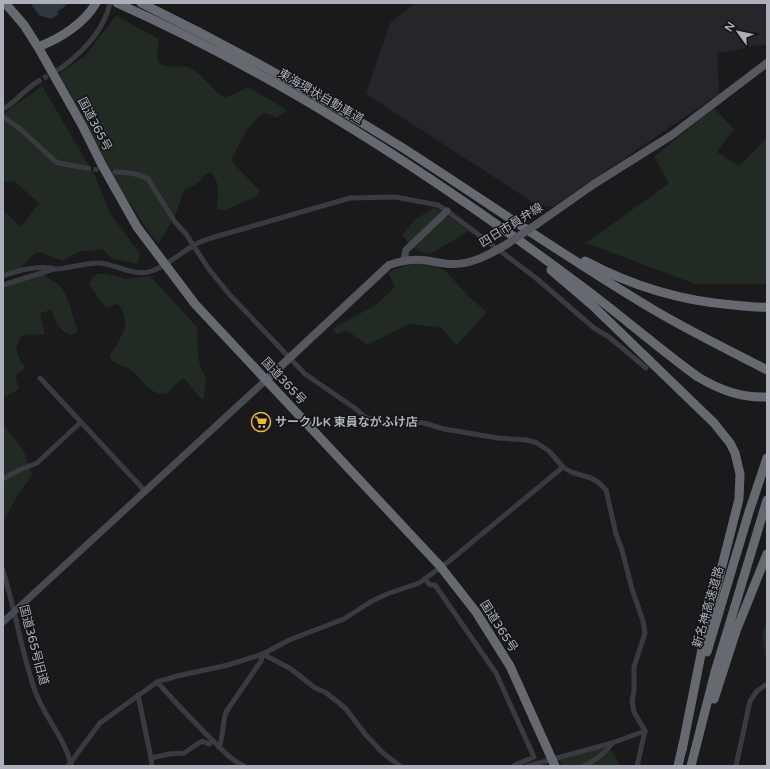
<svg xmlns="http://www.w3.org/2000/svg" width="770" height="769" font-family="'Varela Round','Noto Sans JP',sans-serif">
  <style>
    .built { fill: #262529 }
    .green { fill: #212a23 }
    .water { fill: #2f3840 }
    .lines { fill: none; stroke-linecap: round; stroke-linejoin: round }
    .street-tunnel { stroke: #37373c; stroke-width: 5; stroke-dasharray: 5 2.5; stroke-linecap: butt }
    .street { stroke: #3a3b41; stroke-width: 5 }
    .secondary { stroke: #484a51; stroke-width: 7 }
    .primary { stroke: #57585f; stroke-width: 8 }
    .highway { stroke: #676971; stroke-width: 9 }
    .primary-bridge { stroke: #57585f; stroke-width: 8 }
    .labels { text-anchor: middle; stroke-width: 3; stroke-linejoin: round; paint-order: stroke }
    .street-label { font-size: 12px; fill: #acb0bb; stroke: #141417 }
    .poi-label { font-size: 12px; font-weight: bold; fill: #acb0bb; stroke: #141417; text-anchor: start }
  </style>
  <rect width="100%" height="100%" fill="#1a191c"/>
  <polygon class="built" points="415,3 767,3 767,44 717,53 719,94 553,207 537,205 366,94 390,23"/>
  <g class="green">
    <path d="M116,16L159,39C159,45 155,56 158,61C165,71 179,64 188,67C203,73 211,90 225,98L248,87L287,110L276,118L269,114L262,113L246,131L232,159L233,163L260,191L256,197L225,210H217C218,196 221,184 211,172C204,173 201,181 195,185C191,187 187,188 183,192L174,219L159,243L151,235L113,178L83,116L59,74L85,56Z"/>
    <path d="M42,86L95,176L110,213L140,254L137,264L111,258L103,249C95,251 86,250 78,252C71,254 68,261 61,260C52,258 45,252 36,252C26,262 17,274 3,277V210L21,227L39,203L14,181L3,182V114Z"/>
    <polygon points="714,108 734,129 717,152 739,166 767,138 767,284 695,284 586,243 669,183 654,157"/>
    <path d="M435,207L469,231L430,254C417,252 410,246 402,235L416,219Z"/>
    <polygon points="416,262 428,263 445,270 469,297 487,312 457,345 441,328 437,327 409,324 367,345 352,334 345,331 336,334 333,328 376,305 395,287 388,272"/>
    <path d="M32,273L44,274C49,279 54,281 59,285C69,295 73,319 78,332L70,335C58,329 55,322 52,310L40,313L45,334C37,336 28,332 21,336L16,348L21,363L26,368L15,376L19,389L3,398V288C11,280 21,276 32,273Z"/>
    <path d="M98,274H107L126,279L150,276L197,327L198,356L201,368L206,378L204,398L201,399L184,378C177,382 173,389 166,394C150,396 142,378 131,370C124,364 111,366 110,354C115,350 122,334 126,327L123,312L119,305L115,304L108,307L105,306L89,285L92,278Z"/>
    <path d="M3,425C10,434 21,445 26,456C28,462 29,468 32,474C28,484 21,488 17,496C13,504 9,511 4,519H3Z"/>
    <polygon points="767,621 767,668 762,634"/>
    <polygon points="595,748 612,751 620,766 562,766 560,760"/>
  </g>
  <polygon class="water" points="30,3 69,3 57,12 59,14 51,19 39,15"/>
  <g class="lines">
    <g class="street-tunnel">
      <polyline points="37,82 61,68"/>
      <polyline points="86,168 106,171"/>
    </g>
    <g class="street">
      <path d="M61,68C83,52 104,30 110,3"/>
      <path d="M3,109C15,103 24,90 37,82"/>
      <polyline points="3,117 18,127 55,161 59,163 86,168"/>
      <path d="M115,172C126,172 138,173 148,179L175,222L186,234L208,268L229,294L305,374L356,409L365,417L382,423L413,422L424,423L444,429L498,438L527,440L537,443L549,451L563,467L571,472L591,478L598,482L606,490L616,534L622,550L632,589L643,621L645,633L634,667V691L632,701L634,712L645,731L637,766"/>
      <path d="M3,276C20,270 34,266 52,268"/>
      <path d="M3,285L54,269C70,269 85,262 100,263C117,265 135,277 152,271C168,265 179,254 194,245C199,242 205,240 211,238L350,198L395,197L438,205L447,211L536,278L594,328L609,337L646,368"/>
      <polyline points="40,378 145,491"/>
      <polyline points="3,479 19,470 37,463 81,422"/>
      <path d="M3,570C8,589 14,609 18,629C23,649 28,671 35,691C44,716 64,737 71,764"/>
      <polyline points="425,579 430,585 435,585 496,673 534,757 515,765"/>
      <polyline points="263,654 291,669 315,688 325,692 339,703 346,709 365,734 383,753 400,766"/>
      <path d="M157,682C174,701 192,720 210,738C221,748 230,760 244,766"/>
      <polyline points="138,695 151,758 152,766"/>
      <path d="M219,747C224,735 222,724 226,712L261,661L263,654"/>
      <polyline points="151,758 169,754 184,753 202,741 209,744 213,741"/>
      <polyline points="68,766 100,723 157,682 177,676 228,665 263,654 289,640 344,619 372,601 387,594 419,583 448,562 563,467"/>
      <polyline points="528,766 612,743 645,731"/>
      <path d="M584,766C596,760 605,754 612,743"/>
      <polyline points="736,766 750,701 757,691 767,684"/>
    </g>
    <g class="secondary">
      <polyline points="404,260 406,250 447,211"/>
      <polyline points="3,622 267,379"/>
    </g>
    <g class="primary">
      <polyline points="537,224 594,184 672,135 767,63"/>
      <path d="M267,379L389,265C401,261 411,259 423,260C433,261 442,264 451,264C471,265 491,254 507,244"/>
    </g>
    <g class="highway">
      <polyline points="5,3 24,25 38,47 82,125 102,165 137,227 195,304 440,566 476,612 510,666 555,766"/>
      <path d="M117,3C280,76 429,173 572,279C615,310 655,346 698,377C720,390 741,398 767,397"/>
      <path d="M141,3C231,47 318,95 403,148C487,202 568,259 654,310C691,332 729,350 767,370"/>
      <path d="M38,47C59,39 84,24 96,3"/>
      <path d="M585,261C630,285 682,301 733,305C744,306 756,308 767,307"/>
      <polyline points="551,270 592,305 714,423 730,443 735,453 740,474 739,499 706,629 682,750"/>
      <polyline points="707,652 749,512 767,458"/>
      <polyline points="714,699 736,631 767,554"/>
      <polyline points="678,766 683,744"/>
      <polyline points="691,766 715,672 767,500"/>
    </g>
    <polyline class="primary-bridge" points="507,244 537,224"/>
  </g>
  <defs>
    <symbol id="supermarket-ring" viewBox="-11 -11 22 22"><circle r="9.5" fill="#141417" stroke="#eeba3f" stroke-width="1.5"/><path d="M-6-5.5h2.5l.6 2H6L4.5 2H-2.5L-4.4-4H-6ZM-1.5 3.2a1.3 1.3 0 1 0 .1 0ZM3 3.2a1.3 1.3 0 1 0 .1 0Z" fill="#eeba3f"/></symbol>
  </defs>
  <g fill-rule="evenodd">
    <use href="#supermarket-ring" x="250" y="411" width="22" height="22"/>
  </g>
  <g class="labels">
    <g class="street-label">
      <text transform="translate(321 96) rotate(30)" y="4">東海環状自動車道</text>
      <text transform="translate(95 124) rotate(62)" y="4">国道365号</text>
      <text transform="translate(511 225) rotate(-32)" y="4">四日市員弁線</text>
      <text transform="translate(284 381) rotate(47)" y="4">国道365号</text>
      <text transform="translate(708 607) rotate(-74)" y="4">新名神高速道路</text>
      <text transform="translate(499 626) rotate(57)" y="4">国道365号</text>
      <text transform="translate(34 645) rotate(75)" y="4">国道365号旧道</text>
    </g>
    <g class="poi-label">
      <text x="275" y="426">サークルK 東員ながふけ店</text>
    </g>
  </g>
  <rect width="770" height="769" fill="none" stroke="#acb0bb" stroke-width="8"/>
  <g transform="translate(738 32) rotate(303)" stroke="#141417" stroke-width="3" paint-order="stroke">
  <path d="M0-3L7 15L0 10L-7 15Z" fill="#acb0bb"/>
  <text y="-6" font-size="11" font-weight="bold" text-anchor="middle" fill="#acb0bb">N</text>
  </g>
</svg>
